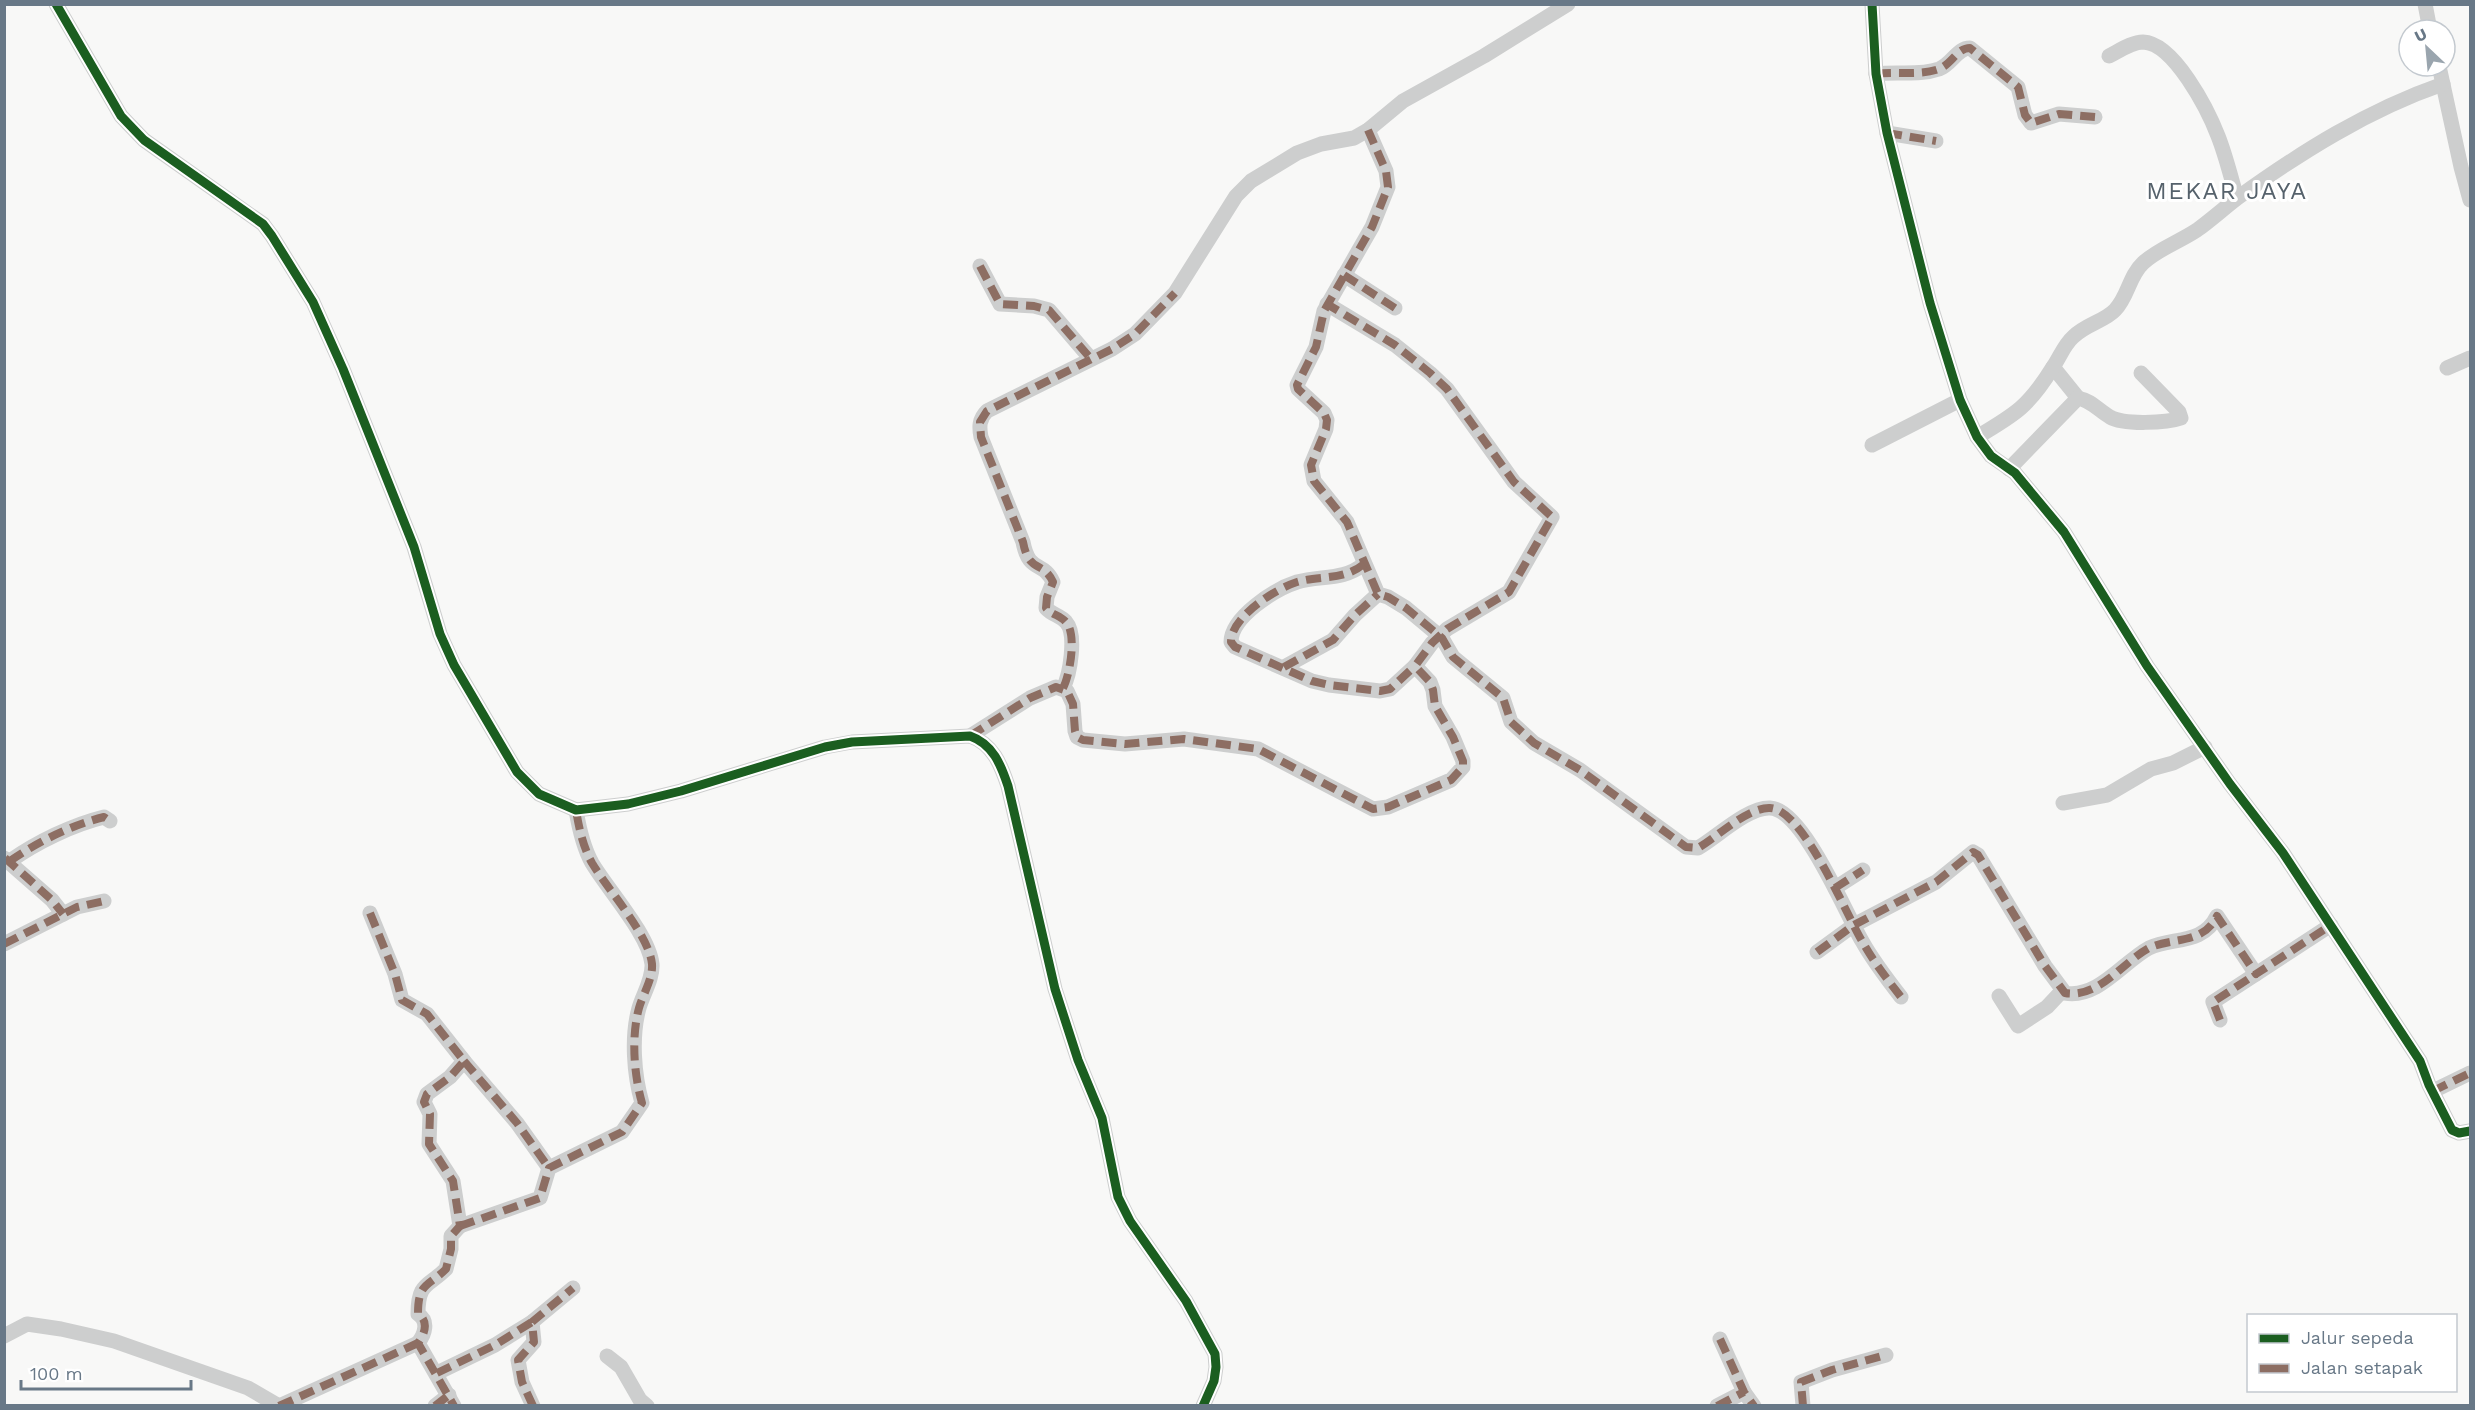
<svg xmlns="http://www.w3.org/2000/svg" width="2475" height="1410" font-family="'Work Sans',sans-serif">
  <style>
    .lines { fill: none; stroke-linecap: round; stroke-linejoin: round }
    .minor { stroke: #cdcece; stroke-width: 15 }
    .quiet { stroke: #8d6e63; stroke-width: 8; stroke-dasharray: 15 8; stroke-linecap: butt }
    .cycleway-casing { stroke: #fff; stroke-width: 13 }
    .cycleway { stroke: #1b5e20; stroke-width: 9 }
    .labels { text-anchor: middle; stroke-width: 6; stroke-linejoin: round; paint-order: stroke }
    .quarter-label { font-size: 24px; letter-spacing: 1.5px; fill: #56626c; stroke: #fff }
  </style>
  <rect width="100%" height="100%" fill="#f8f8f7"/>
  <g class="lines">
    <g class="minor">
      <path d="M56,4L121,116L144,140L263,224L272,236L313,302L343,369L414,547L440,634L454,665L517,772L539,794L576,810L628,804L681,791L825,747L852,742L970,736C993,744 1001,765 1008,786L1055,989L1078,1060L1102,1118L1118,1197L1130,1221L1186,1301L1215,1354L1216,1367L1214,1381L1203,1406"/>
      <polyline points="1872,4 1876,74 1887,133 1930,303 1960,400 1977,437 1991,456 2015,473 2064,532 2147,666 2230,784 2283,853 2420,1061 2429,1085 2452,1130 2459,1133 2470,1131"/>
      <polyline points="2425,4 2430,30"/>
      <path d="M2109,56C2119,51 2132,42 2143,42C2174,43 2208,110 2218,136C2226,156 2231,178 2237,198"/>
      <polyline points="2439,66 2461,167 2470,200"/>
      <path d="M1876,74C1897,71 1919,76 1939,69C1952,64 1957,48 1970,48L2018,87L2025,115L2031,123L2059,114L2095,117"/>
      <path d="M1368,130L1386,171L1388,187L1372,227L1324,311L1316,347L1297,385L1298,389L1324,413L1327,420L1326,429L1311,465L1314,481L1347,522L1378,594L1388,597L1406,608L1442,638L1453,657L1503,698L1511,722L1534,743L1580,770L1686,847L1698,848C1717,837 1748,807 1770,808C1803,809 1846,914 1862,941C1873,961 1887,979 1901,997"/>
      <polyline points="1887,133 1936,141"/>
      <polyline points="980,266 1000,304 1034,306 1049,310 1091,359"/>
      <polyline points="1344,275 1395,308"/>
      <polyline points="2053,367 2078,398"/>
      <polyline points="2447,368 2470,358"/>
      <path d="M1977,437C2016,414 2029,406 2053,367C2060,357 2064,345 2073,337C2086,324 2105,321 2115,310C2128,297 2129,276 2143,263C2158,249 2179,242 2197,230C2211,220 2223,209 2236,199C2301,152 2368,110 2443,84"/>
      <polyline points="1872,445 1960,400"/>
      <path d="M2009,469L2078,398C2092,401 2098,410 2110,417C2123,425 2167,423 2181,418L2179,412L2141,373"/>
      <path d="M1364,564C1343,581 1321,575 1297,582C1275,589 1231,617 1231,642L1235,647L1312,681L1329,685L1380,691L1390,689L1415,666"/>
      <polyline points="1284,667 1333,640 1355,615 1378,594"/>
      <path d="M1063,688C1070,675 1077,634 1066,622C1060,615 1052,615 1046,608L1047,597L1053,582C1043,560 1029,574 1023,542L981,437C979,427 979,419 987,411L1112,349L1135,334L1175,293L1236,196L1251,181L1297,153L1321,144L1354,138L1368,130L1403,101L1484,56L1568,4"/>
      <polyline points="970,736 1030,698 1056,687 1067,691 1073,704 1075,731 1077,737 1083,740 1125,744 1184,739 1258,749 1373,809 1388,807 1451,780 1463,767 1463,761 1453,737 1435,706 1433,690 1430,682 1415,666 1432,643 1447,629 1509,592 1552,517 1514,482 1447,389 1430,373 1395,345 1327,304"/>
      <polyline points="2063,803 2107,795 2151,769 2173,763 2205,747"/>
      <polyline points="4,858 52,900 63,914"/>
      <path d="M10,861C37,842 72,825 104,817L110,821"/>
      <polyline points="1835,888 1863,870"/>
      <path d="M370,913L395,974L402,1000L427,1014L464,1061L450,1077L427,1094L424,1102L430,1114L429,1144L453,1181L460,1226L451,1236V1249L446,1269C428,1287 418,1282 418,1314C429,1321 425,1334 418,1343L454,1406"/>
      <polyline points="4,944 77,907 104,901"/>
      <path d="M1817,952L1854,925L1936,882L1973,852L1978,855L2045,966L2065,993C2098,999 2123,962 2149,948C2172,937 2203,945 2217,916L2256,974L2331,925"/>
      <polyline points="1999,996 2018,1026 2047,1007 2062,991"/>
      <polyline points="2220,1020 2213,1002 2256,974"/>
      <polyline points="464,1061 517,1123 549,1168"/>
      <polyline points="2433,1091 2470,1073"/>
      <path d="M460,1226L540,1198L549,1168L622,1132L642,1103C634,1075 631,1037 639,1008C643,994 653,979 652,964C649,935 608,890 592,863C583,847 579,828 576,810"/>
      <polyline points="4,1336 27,1324 61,1329 114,1341 248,1388 279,1406"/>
      <polyline points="1720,1339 1744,1392 1754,1406"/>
      <polyline points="607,1356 621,1367 640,1400 647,1406"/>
      <polyline points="437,1373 495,1345 532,1322"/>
      <polyline points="279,1406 418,1343"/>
      <polyline points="435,1406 449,1395"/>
      <polyline points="533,1406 522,1382 518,1360 534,1342 532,1322 573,1288"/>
      <polyline points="1717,1406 1744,1392"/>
      <polyline points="1803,1406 1801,1382 1832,1370 1886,1355"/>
    </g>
    <g class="quiet">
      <path d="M1876,74C1897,71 1919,76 1939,69C1952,64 1957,48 1970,48L2018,87L2025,115L2031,123L2059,114L2095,117"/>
      <path d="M1368,130L1386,171L1388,187L1372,227L1324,311L1316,347L1297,385L1298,389L1324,413L1327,420L1326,429L1311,465L1314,481L1347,522L1378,594L1388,597L1406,608L1442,638L1453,657L1503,698L1511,722L1534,743L1580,770L1686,847L1698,848C1717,837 1748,807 1770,808C1803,809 1846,914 1862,941C1873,961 1887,979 1901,997"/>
      <polyline points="1887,133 1936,141"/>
      <polyline points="980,266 1000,304 1034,306 1049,310 1091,359"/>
      <polyline points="1344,275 1395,308"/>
      <path d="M1364,564C1343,581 1321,575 1297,582C1275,589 1231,617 1231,642L1235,647L1312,681L1329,685L1380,691L1390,689L1415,666"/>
      <polyline points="1284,667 1333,640 1355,615 1378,594"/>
      <path d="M1063,688C1070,675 1077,634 1066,622C1060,615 1052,615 1046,608L1047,597L1053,582C1043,560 1029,574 1023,542L981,437L980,422L987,411L1112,349L1135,334L1175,293"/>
      <polyline points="970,736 1030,698 1056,687 1067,691 1073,704 1075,731 1077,737 1083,740 1125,744 1184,739 1258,749 1373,809 1388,807 1451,780 1463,767 1463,761 1453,737 1435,706 1433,690 1430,682 1415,666 1432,643 1447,629 1509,592 1552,517 1514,482 1447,389 1430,373 1395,345 1327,304"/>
      <polyline points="5,858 52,900 63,914"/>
      <path d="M10,861C37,842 72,825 104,817L110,821"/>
      <polyline points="1835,888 1863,870"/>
      <path d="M370,913L395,974L402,1000L427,1014L464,1061L450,1077L427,1094L424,1102L430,1114L429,1144L453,1181L460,1226L451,1236V1249L446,1269C428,1287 418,1282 418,1314C429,1321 425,1334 418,1343L454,1406"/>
      <polyline points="4,944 77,907 104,901"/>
      <path d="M1817,952L1854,925L1936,882L1973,852L1978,855L2045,966L2065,993C2098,999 2123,962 2149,948C2172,937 2203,945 2217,916L2256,974L2331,925"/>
      <polyline points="2220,1020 2213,1002 2256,974"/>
      <polyline points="464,1061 517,1123 549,1168"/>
      <polyline points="2433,1091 2470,1073"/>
      <path d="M460,1226L540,1198L549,1168L622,1132L642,1103C634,1075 631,1037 639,1008C643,994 653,979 652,964C649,935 608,890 592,863C583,847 579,828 576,810"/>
      <polyline points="1720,1339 1744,1392 1754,1406"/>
      <polyline points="437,1373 495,1345 532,1322"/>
      <polyline points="279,1406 418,1343"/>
      <polyline points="435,1406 449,1395"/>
      <polyline points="533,1406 522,1382 518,1360 534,1342 532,1322 573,1288"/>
      <polyline points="1717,1406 1744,1392"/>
      <polyline points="1803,1406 1801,1382 1832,1370 1886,1355"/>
    </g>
    <defs>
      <g id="cycleway">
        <path d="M56,4L121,116L144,140L263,224L272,236L313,302L343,369L414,547L440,634L454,665L517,772L539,794L576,810L628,804L681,791L825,747L852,742L970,736C993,744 1001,765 1008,786L1055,989L1078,1060L1102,1118L1118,1197L1130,1221L1186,1301L1215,1354L1216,1367L1214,1381L1203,1406"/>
        <polyline points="1872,4 1876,74 1887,133 1930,303 1960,400 1977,437 1991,456 2015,473 2064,532 2147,666 2230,784 2283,853 2420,1061 2429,1085 2452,1130 2459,1133 2470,1131"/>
      </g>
    </defs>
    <use href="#cycleway" class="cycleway-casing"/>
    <use href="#cycleway" class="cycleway"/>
  </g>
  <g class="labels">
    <g class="quarter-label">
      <text x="2227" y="199">MEKAR JAYA</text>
    </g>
  </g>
  <rect width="2475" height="1410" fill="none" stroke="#687887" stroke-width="12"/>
  <rect x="2247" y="1314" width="210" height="78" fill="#ffffff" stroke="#c3c9cf" stroke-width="1.5"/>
  <rect x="2259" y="1334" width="30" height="9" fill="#1b5e20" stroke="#c3c9cf" stroke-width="1.5"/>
  <text x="2301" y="1344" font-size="18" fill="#687887">Jalur sepeda</text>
  <rect x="2259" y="1364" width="30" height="9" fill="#8d6e63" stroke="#c3c9cf" stroke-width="1.5"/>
  <text x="2301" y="1374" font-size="18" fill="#687887">Jalan setapak</text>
  <g transform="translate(2427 48) rotate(334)"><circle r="28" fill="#ffffff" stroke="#c3c9cf" stroke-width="1.5"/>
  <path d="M0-4.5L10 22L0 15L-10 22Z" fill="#9aa5ae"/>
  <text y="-9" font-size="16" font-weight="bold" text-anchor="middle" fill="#687887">U</text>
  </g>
  <path d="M21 1380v9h170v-9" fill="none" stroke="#687887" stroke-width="3"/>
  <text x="30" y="1380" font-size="18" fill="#687887" stroke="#ffffff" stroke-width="4.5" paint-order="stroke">100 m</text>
</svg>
